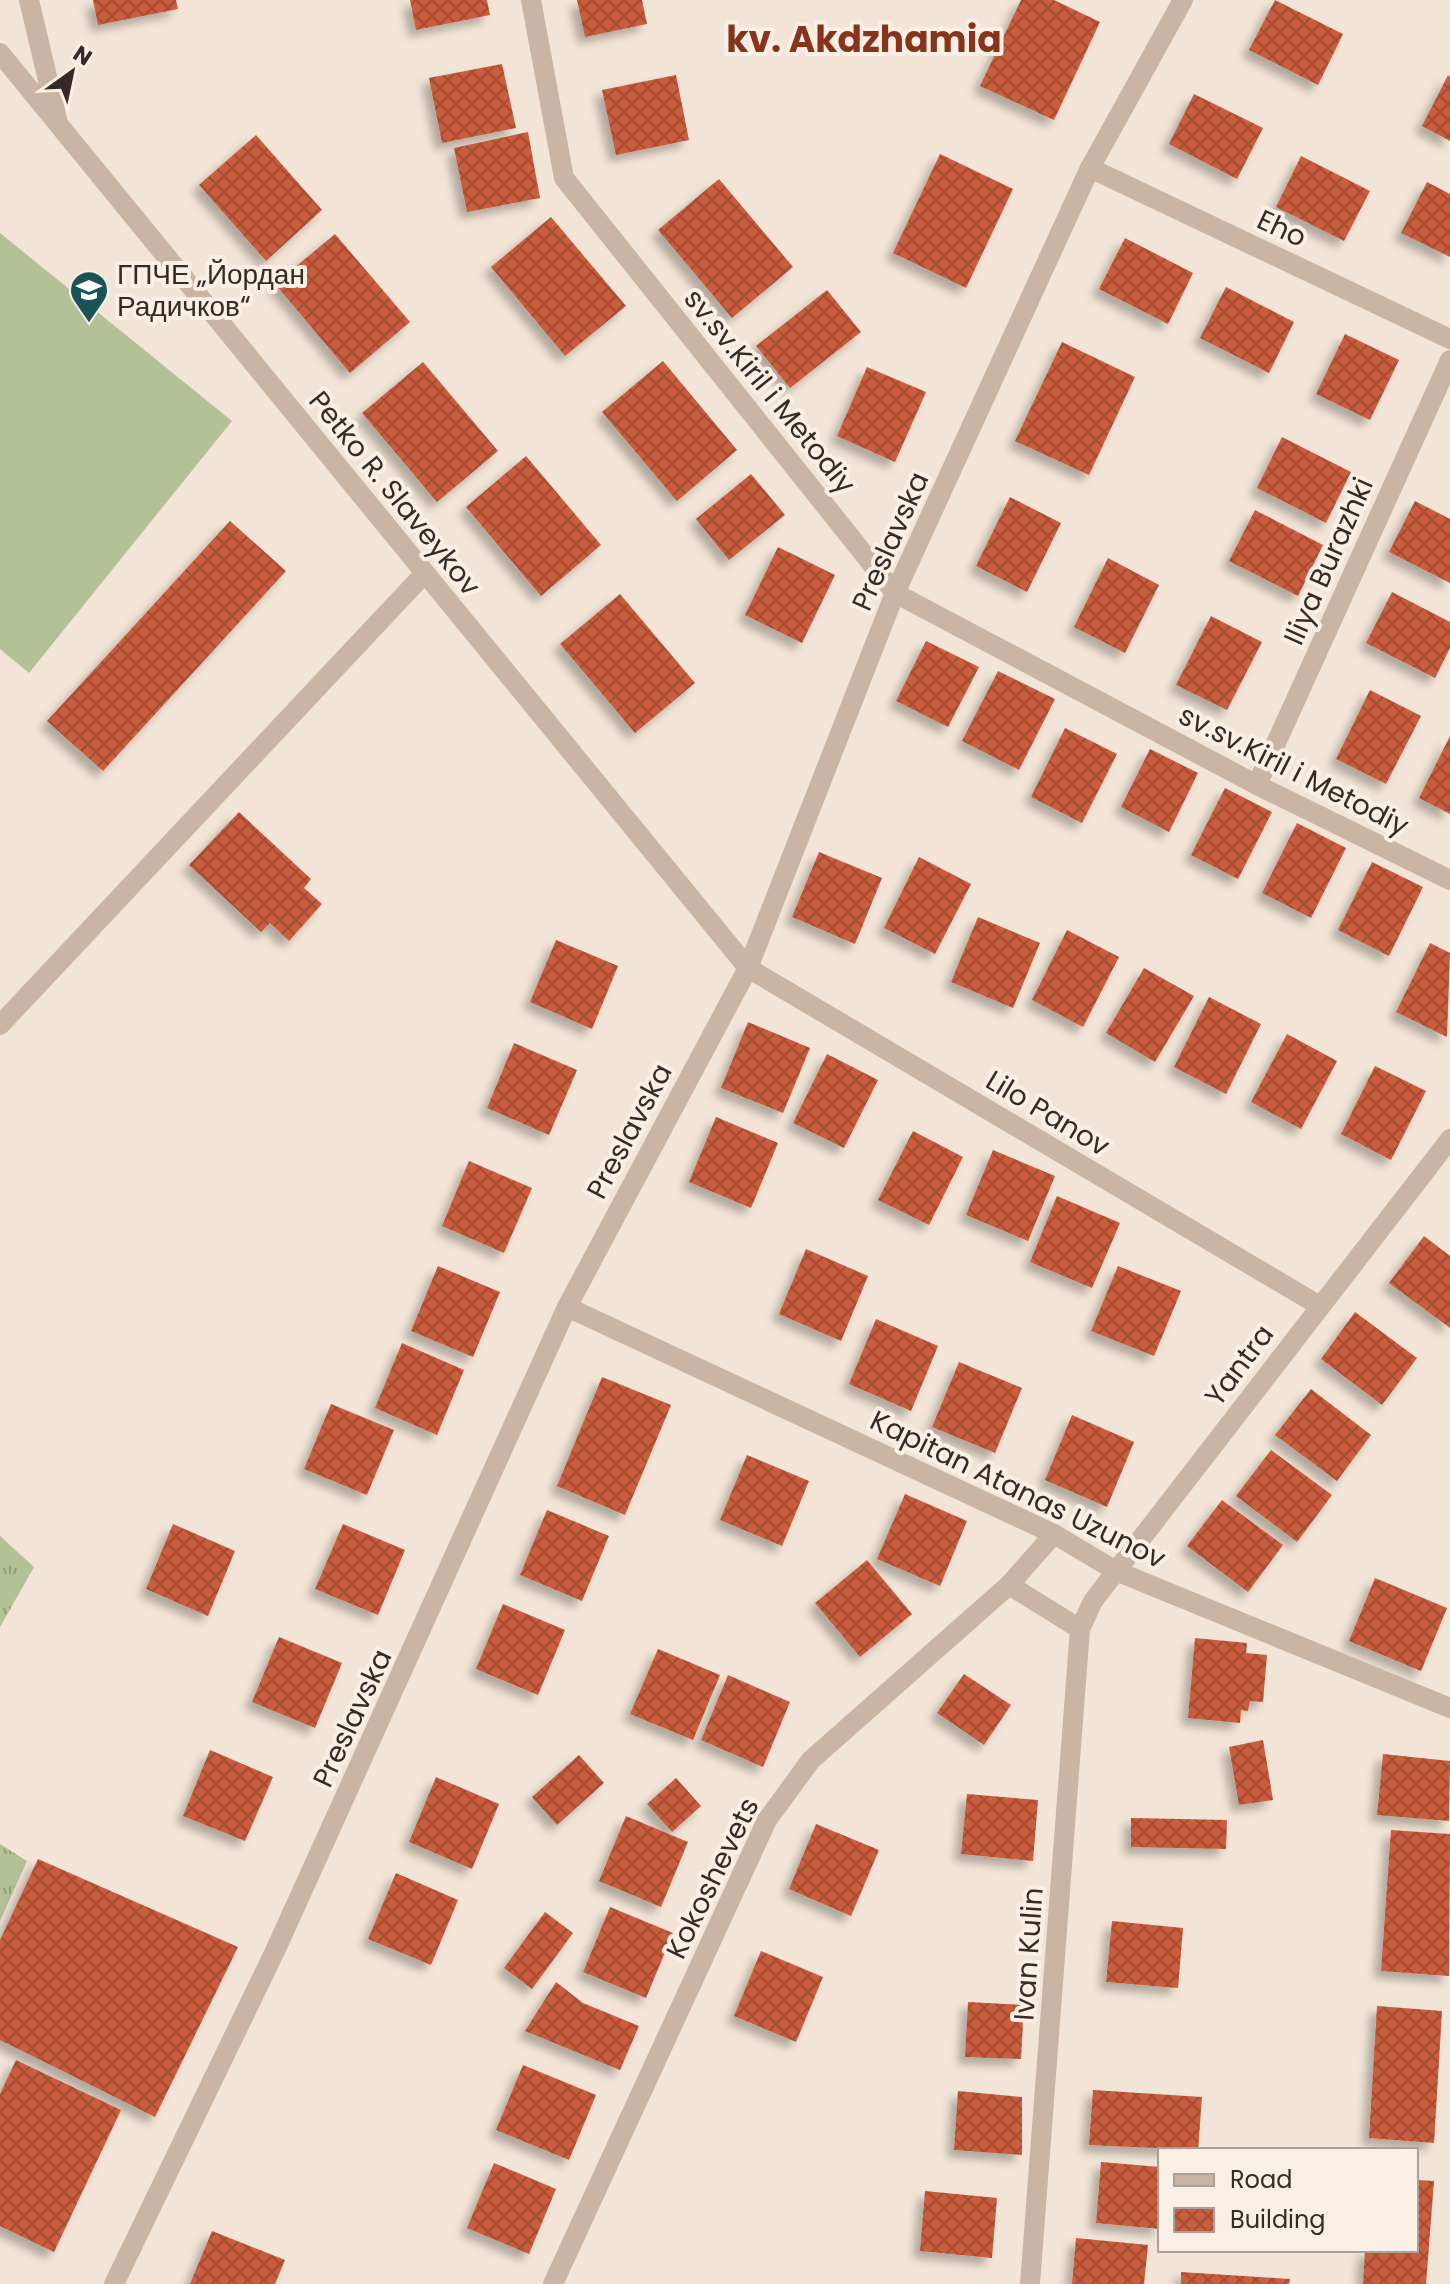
<svg xmlns="http://www.w3.org/2000/svg" width="1450" height="2284" font-family="Poppins,sans-serif">
  <style>
    .grass { fill: url(#grass-tufts) }
    .pitch { fill: #b4c197 }
    .building { fill: url(#building-cross-hatch); filter: url(#shadow) }
    .lines { fill: none; stroke-linecap: round; stroke-linejoin: round }
    .minor { stroke: #cab4a3; stroke-width: 20 }
    .labels { text-anchor: middle; stroke-width: 8; stroke-linejoin: round; paint-order: stroke }
    .street-label { font-size: 28px; fill: #352a25; stroke: #f9efe4 }
    .poi-label { font-size: 28px; fill: #352a25; stroke: #f9efe4; text-anchor: start }
    .district-label { font-size: 36px; font-weight: bold; fill: #86341c; stroke: #f9efe4 }
  </style>
  <defs>
    <pattern id="grass-tufts" width="24" height="20" patternUnits="userSpaceOnUse" patternTransform="scale(2)"><rect width="24" height="20" fill="#b4c197"/><path d="M3 7l-1-3M5 7V3M7 7l1-3M15 17l-1-3M17 17v-4M19 17l1-3" fill="none" stroke="#939d7b"/></pattern>
    <pattern id="building-cross-hatch" width="8" height="8" patternUnits="userSpaceOnUse" patternTransform="scale(2)"><rect width="8" height="8" fill="#ca5d3d"/><path d="M0 0l8 8M0 8l8-8" fill="none" stroke="#a54d33"/></pattern>
    <filter id="shadow"><feDropShadow dx="-7" dy="7" stdDeviation="4" flood-color="#0004"/></filter>
  </defs>
  <rect width="100%" height="100%" fill="#f2e5d7"/>
  <g class="grass">
    <polygon points="0,1536 34,1567 0,1627"/>
    <polygon points="0,1844 27,1861 0,1921"/>
  </g>
  <polygon class="pitch" points="0,233 232,421 29,673 0,649"/>
  <g class="building">
    <polygon points="93,0 176,0 178,9 98,25"/>
    <polygon points="410,0 487,0 490,15 416,30"/>
    <polygon points="577,0 642,0 647,24 585,37"/>
    <polygon points="1021,0 1054,0 1100,22 1054,120 980,86"/>
    <polygon points="1275,0 1343,34 1318,85 1249,50"/>
    <polygon points="502,64 516,128 442,143 429,78"/>
    <polygon points="676,75 689,140 616,155 602,90"/>
    <polygon points="1448,75 1450,77 1450,141 1422,126"/>
    <polygon points="1194,94 1263,128 1237,179 1169,144"/>
    <polygon points="528,132 540,198 467,212 454,148"/>
    <polygon points="256,135 322,210 266,261 199,185"/>
    <polygon points="940,154 1013,189 966,288 893,253"/>
    <polygon points="1301,156 1370,191 1344,241 1276,207"/>
    <polygon points="719,179 793,267 732,318 658,230"/>
    <polygon points="1427,182 1450,194 1450,257 1401,233"/>
    <polygon points="551,217 626,306 565,356 491,267"/>
    <polygon points="335,234 410,322 350,373 275,284"/>
    <polygon points="1125,238 1193,273 1168,324 1099,289"/>
    <polygon points="1226,287 1294,322 1269,373 1200,338"/>
    <polygon points="827,290 861,332 790,388 756,346"/>
    <polygon points="1345,334 1399,360 1370,420 1316,394"/>
    <polygon points="1062,342 1135,377 1089,475 1015,441"/>
    <polygon points="663,361 737,450 677,501 602,412"/>
    <polygon points="423,362 498,451 437,502 362,413"/>
    <polygon points="867,367 926,392 895,462 837,436"/>
    <polygon points="1282,437 1351,472 1326,523 1257,488"/>
    <polygon points="526,456 601,545 541,596 466,507"/>
    <polygon points="751,474 785,515 729,560 696,519"/>
    <polygon points="1010,497 1061,523 1027,592 976,566"/>
    <polygon points="1415,501 1450,519 1450,583 1389,552"/>
    <polygon points="1255,510 1323,545 1298,596 1229,561"/>
    <polygon points="230,521 286,571 103,771 47,721"/>
    <polygon points="778,547 835,575 802,643 745,615"/>
    <polygon points="1108,558 1159,585 1125,653 1074,627"/>
    <polygon points="1392,592 1450,622 1450,648 1435,678 1366,643"/>
    <polygon points="620,594 695,683 635,733 560,644"/>
    <polygon points="1211,616 1262,642 1227,710 1176,685"/>
    <polygon points="926,641 979,667 948,727 896,701"/>
    <polygon points="998,671 1055,699 1019,770 962,741"/>
    <polygon points="1370,690 1421,716 1386,784 1336,759"/>
    <polygon points="1065,728 1117,754 1082,823 1031,797"/>
    <polygon points="1450,736 1450,814 1419,798"/>
    <polygon points="1150,749 1198,773 1169,832 1121,807"/>
    <polygon points="1225,788 1272,812 1238,879 1191,855"/>
    <polygon points="239,812 311,879 304,888 322,904 289,941 270,923 261,932 189,865"/>
    <polygon points="1297,823 1346,848 1311,918 1262,893"/>
    <polygon points="819,852 882,878 855,944 792,917"/>
    <polygon points="919,857 971,884 935,954 884,928"/>
    <polygon points="1372,862 1423,887 1389,956 1338,930"/>
    <polygon points="978,917 1040,943 1013,1008 951,982"/>
    <polygon points="1067,930 1119,957 1083,1027 1032,1000"/>
    <polygon points="556,940 618,966 592,1029 530,1002"/>
    <polygon points="1430,943 1450,953 1447,1037 1396,1012"/>
    <polygon points="1144,968 1194,996 1155,1062 1106,1033"/>
    <polygon points="1209,997 1261,1024 1226,1094 1174,1067"/>
    <polygon points="748,1022 810,1048 783,1113 721,1088"/>
    <polygon points="1287,1034 1337,1061 1301,1129 1251,1102"/>
    <polygon points="514,1043 577,1070 549,1135 487,1108"/>
    <polygon points="827,1054 878,1080 844,1148 793,1123"/>
    <polygon points="1375,1066 1426,1091 1391,1160 1341,1134"/>
    <polygon points="716,1117 778,1143 751,1208 689,1182"/>
    <polygon points="913,1131 963,1157 929,1225 878,1200"/>
    <polygon points="993,1150 1055,1176 1028,1241 966,1215"/>
    <polygon points="469,1161 532,1188 504,1253 442,1226"/>
    <polygon points="1057,1196 1120,1223 1092,1288 1030,1262"/>
    <polygon points="1424,1236 1450,1256 1450,1328 1389,1283"/>
    <polygon points="806,1249 868,1276 841,1341 779,1314"/>
    <polygon points="438,1266 500,1292 473,1357 411,1331"/>
    <polygon points="1118,1266 1181,1291 1154,1356 1091,1331"/>
    <polygon points="1355,1312 1417,1358 1382,1405 1321,1359"/>
    <polygon points="876,1319 938,1346 911,1411 849,1384"/>
    <polygon points="402,1343 464,1370 437,1435 375,1408"/>
    <polygon points="959,1362 1022,1388 995,1453 932,1427"/>
    <polygon points="602,1377 671,1405 625,1515 557,1486"/>
    <polygon points="1311,1389 1371,1435 1337,1481 1275,1435"/>
    <polygon points="331,1404 394,1430 367,1495 304,1469"/>
    <polygon points="1072,1415 1134,1442 1107,1507 1045,1480"/>
    <polygon points="1271,1450 1332,1495 1297,1542 1236,1496"/>
    <polygon points="747,1455 809,1481 782,1546 720,1520"/>
    <polygon points="905,1494 967,1521 940,1586 877,1559"/>
    <polygon points="1222,1500 1283,1545 1248,1592 1187,1546"/>
    <polygon points="547,1510 609,1536 582,1601 520,1575"/>
    <polygon points="173,1524 235,1551 208,1616 146,1589"/>
    <polygon points="343,1524 405,1550 378,1615 315,1589"/>
    <polygon points="867,1560 912,1614 860,1657 815,1603"/>
    <polygon points="1375,1578 1447,1608 1421,1671 1349,1641"/>
    <polygon points="503,1604 565,1630 538,1695 476,1669"/>
    <polygon points="279,1637 342,1663 315,1728 252,1702"/>
    <polygon points="1195,1638 1247,1643 1246,1653 1267,1655 1263,1702 1250,1701 1248,1711 1241,1710 1240,1723 1188,1718"/>
    <polygon points="658,1649 720,1675 693,1740 630,1714"/>
    <polygon points="964,1674 1011,1705 984,1745 937,1713"/>
    <polygon points="728,1675 790,1702 763,1767 701,1740"/>
    <polygon points="1263,1740 1273,1800 1239,1805 1229,1747"/>
    <polygon points="210,1750 273,1777 245,1841 183,1816"/>
    <polygon points="1383,1754 1450,1761 1449,1821 1377,1815"/>
    <polygon points="579,1755 604,1783 557,1825 532,1797"/>
    <polygon points="436,1777 499,1804 472,1869 409,1842"/>
    <polygon points="676,1778 701,1806 672,1832 647,1804"/>
    <polygon points="967,1794 1038,1800 1033,1861 961,1854"/>
    <polygon points="626,1816 688,1842 661,1907 599,1881"/>
    <polygon points="1131,1818 1227,1820 1226,1849 1131,1847"/>
    <polygon points="816,1824 879,1850 851,1916 789,1889"/>
    <polygon points="1391,1830 1450,1834 1449,1976 1381,1971"/>
    <polygon points="38,1859 238,1947 155,2117 0,2040 0,1940"/>
    <polygon points="396,1873 458,1900 431,1965 368,1939"/>
    <polygon points="610,1907 673,1933 646,1998 583,1972"/>
    <polygon points="545,1912 573,1933 532,1989 504,1968"/>
    <polygon points="1112,1921 1183,1928 1178,1988 1106,1982"/>
    <polygon points="761,1951 823,1977 796,2042 734,2016"/>
    <polygon points="556,1982 583,2003 639,2026 620,2070 525,2031"/>
    <polygon points="968,2002 1024,2005 1021,2059 965,2057"/>
    <polygon points="1377,2006 1442,2011 1434,2143 1369,2138"/>
    <polygon points="16,2060 121,2110 54,2252 0,2226 0,2094"/>
    <polygon points="523,2065 596,2095 569,2160 496,2130"/>
    <polygon points="1093,2090 1202,2097 1198,2150 1089,2145"/>
    <polygon points="958,2091 1022,2097 1022,2155 954,2150"/>
    <polygon points="1101,2162 1160,2167 1160,2229 1096,2223"/>
    <polygon points="494,2163 556,2189 529,2254 467,2228"/>
    <polygon points="1416,2180 1434,2181 1426,2284 1363,2284 1365,2250 1416,2250"/>
    <polygon points="925,2191 997,2198 992,2258 920,2251"/>
    <polygon points="212,2231 285,2260 275,2284 190,2284"/>
    <polygon points="1076,2238 1148,2245 1144,2284 1072,2284"/>
    <polygon points="1181,2272 1290,2279 1289,2284 1181,2284"/>
  </g>
  <g class="lines">
    <g class="minor">
      <polyline points="29,0 57,119"/>
      <polyline points="531,0 564,178 895,593 1257,785 1450,880"/>
      <polyline points="0,53 748,968 1320,1306"/>
      <polyline points="1090,168 1450,339"/>
      <polyline points="1257,785 1450,360"/>
      <polyline points="0,1025 425,573"/>
      <polyline points="567,1307 1054,1534 1116,1571 1450,1708"/>
      <polyline points="1009,1585 1080,1629"/>
      <polyline points="114,2284 275,1951 567,1307 748,968 895,593 1090,168 1183,0"/>
      <polyline points="553,2284 767,1820 811,1760 1009,1585 1054,1534"/>
      <polyline points="1030,2284 1080,1629 1093,1601 1450,1139"/>
    </g>
  </g>
  <defs>
    <symbol id="school-pin" viewBox="-11 -11 22 30"><path d="M0 17L-7.5 6A9.5 9.5 0 1 1 7.5 6Z" fill="#1a5457" stroke="#f9efe4"/><path d="M0-5L7-2L0 1L-7-2ZM-4 1L0 2.5L4 1V4Q0 6-4 4Z" fill="#fff"/></symbol>
  </defs>
  <g fill-rule="evenodd">
    <use href="#school-pin" x="67" y="268" width="44" height="60"/>
  </g>
  <g class="labels">
    <g class="street-label">
      <text transform="translate(1282 228) rotate(25)" y="10">Eho</text>
      <text transform="translate(770 391) rotate(51)" y="10">sv.sv.Kiril i Metodiy</text>
      <text transform="translate(395 493) rotate(51)" y="10">Petko R. Slaveykov</text>
      <text transform="translate(890 541) rotate(-66)" y="10">Preslavska</text>
      <text transform="translate(1328 561) rotate(-66)" y="10">Iliya Burazhki</text>
      <text transform="translate(1294 770) rotate(27)" y="10">sv.sv.Kiril i Metodiy</text>
      <text transform="translate(1048 1113) rotate(31)" y="10">Lilo Panov</text>
      <text transform="translate(629 1131) rotate(-62)" y="10">Preslavska</text>
      <text transform="translate(1239 1365) rotate(-53)" y="10">Yantra</text>
      <text transform="translate(1018 1489) rotate(26)" y="10">Kapitan Atanas Uzunov</text>
      <text transform="translate(352 1718) rotate(-65)" y="10">Preslavska</text>
      <text transform="translate(712 1878) rotate(-64)" y="10">Kokoshevets</text>
      <text transform="translate(1028 1954) rotate(-86)" y="10">Ivan Kulin</text>
    </g>
    <g class="poi-label">
      <text x="117" y="284">ГПЧЕ „Йордан<tspan x="117" dy="32">Радичков“</tspan></text>
    </g>
    <g class="district-label">
      <text x="864" y="52">kv. Akdzhamia</text>
    </g>
  </g>
  <rect x="1158" y="2148" width="260" height="104" fill="#f9efe4" stroke="#aba098" stroke-width="2"/>
  <rect x="1174" y="2174" width="40" height="12" fill="#cab4a3" stroke="#aba098" stroke-width="2"/>
  <text x="1230" y="2188" font-size="24" fill="#352a25">Road</text>
  <rect x="1174" y="2208" width="40" height="24" fill="url(#building-cross-hatch)" stroke="#aba098" stroke-width="2"/>
  <text x="1230" y="2228" font-size="24" fill="#352a25">Building</text>
  <g transform="translate(72 72) rotate(33)" stroke="#f9efe4" stroke-width="6" paint-order="stroke">
  <path d="M0-6L14 30L0 20L-14 30Z" fill="#352a25"/>
  <text y="-12" font-size="22" font-weight="bold" text-anchor="middle" fill="#352a25">N</text>
  </g>
</svg>
